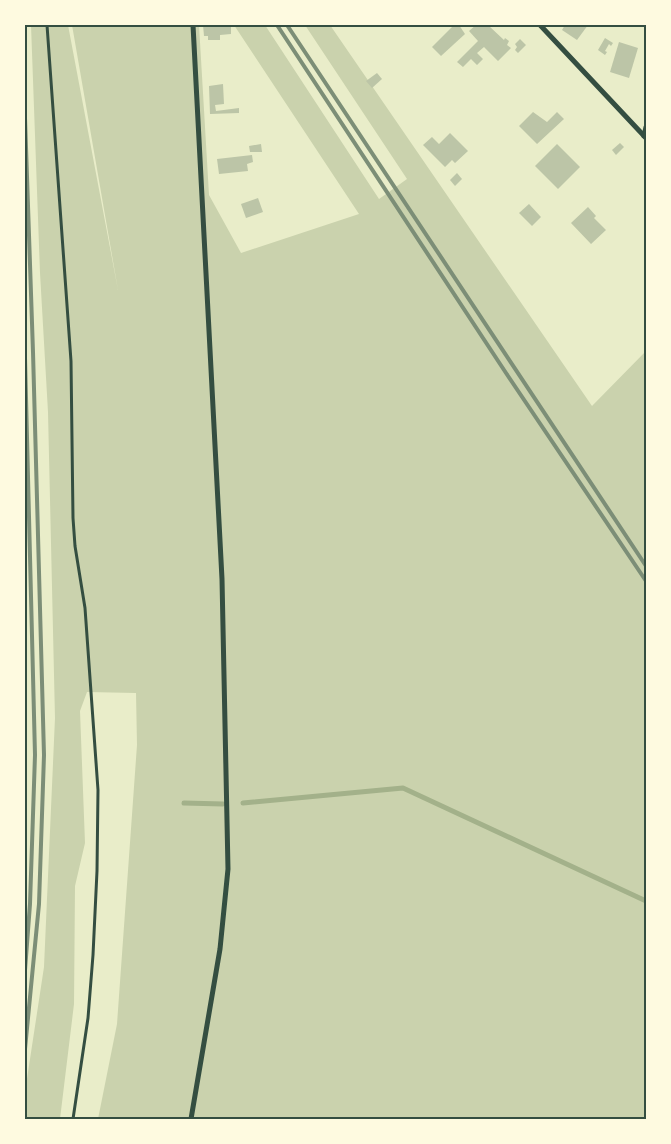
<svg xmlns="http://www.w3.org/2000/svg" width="671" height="1144" font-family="Quicksand,sans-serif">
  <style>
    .green { fill: #cad2ad }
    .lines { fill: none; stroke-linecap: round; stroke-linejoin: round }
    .stream { stroke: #a3b18a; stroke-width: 5 }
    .building { fill: #bcc5a7 }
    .path { stroke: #344e41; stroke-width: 3 }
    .minor { stroke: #344e41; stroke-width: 5 }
    .rail { stroke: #7c8e77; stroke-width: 4 }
    .neatline { fill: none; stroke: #344e41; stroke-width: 2 }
  </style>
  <rect width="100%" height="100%" fill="#e9edc9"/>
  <polygon class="green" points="31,25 68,25 118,290 72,25 199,25 209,195 241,253 359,214 234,25 265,25 379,199 407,179 305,25 330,25 592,406 646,351 646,1119 98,1119 117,1024 137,745 136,693 87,692 80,711 85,843 75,886 74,1004 60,1119 25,1119 25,1092 44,967 55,718 48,412 40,273"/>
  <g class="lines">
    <g class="stream">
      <polyline points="184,803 223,804"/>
      <polyline points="243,803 403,788 646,901"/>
    </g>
  </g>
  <g class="building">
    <polygon points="203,25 231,25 231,34 220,35 220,40 208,40 208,36 204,36"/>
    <polygon points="454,25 459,25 465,34 441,56 432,47"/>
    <polygon points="476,25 490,25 489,26 504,40 505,38 509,41 507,45 511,48 498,61 484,47 477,53 483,59 477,65 471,59 463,67 457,62 478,41 469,31"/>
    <polygon points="565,25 588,25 577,40 562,30"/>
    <polygon points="605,38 613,43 611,46 609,44 605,51 607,52 605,55 598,50"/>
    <polygon points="520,39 526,45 518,53 515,50 517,47 515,44"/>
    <polygon points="619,42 638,48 629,78 610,72"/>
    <polygon points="377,73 382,79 372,88 366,81"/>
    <polygon points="223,84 224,104 215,105 216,111 239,108 239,113 210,114 209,86"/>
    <polygon points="533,112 547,122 557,112 564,119 537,144 519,126"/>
    <polygon points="450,133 468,151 455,163 452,160 445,167 423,145 432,137 439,144"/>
    <polygon points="620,143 624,147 616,155 612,150"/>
    <polygon points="261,144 262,152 250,152 249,146"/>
    <polygon points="557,144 580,167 558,189 535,166"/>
    <polygon points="252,155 253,162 247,164 248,171 219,174 217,159"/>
    <polygon points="457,173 462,179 455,186 450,180"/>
    <polygon points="258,198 263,212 246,218 241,204"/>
    <polygon points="529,204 541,217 532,226 519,213"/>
    <polygon points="588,207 596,216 594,218 606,230 591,244 571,223"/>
  </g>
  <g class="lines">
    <polyline class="path" points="47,25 71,361 73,518 75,546 85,608 98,790 97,871 93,955 88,1018 73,1119"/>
    <g class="minor">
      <polyline points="540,25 646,138"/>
      <polyline points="644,136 646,127"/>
      <polyline points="191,1119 220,949 228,869 222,579 193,25"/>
    </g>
    <g class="rail">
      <polyline points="277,25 506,373 646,581"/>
      <polyline points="287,25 646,566"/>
      <polyline points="25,118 33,352 44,755 39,904 25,1049"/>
      <polyline points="25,358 35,755 30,904 25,970"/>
      <polyline points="25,726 25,764"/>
    </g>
  </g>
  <rect width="671" height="1144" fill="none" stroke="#fefae0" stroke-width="52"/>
  <rect x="26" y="26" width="619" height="1092" class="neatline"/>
</svg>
